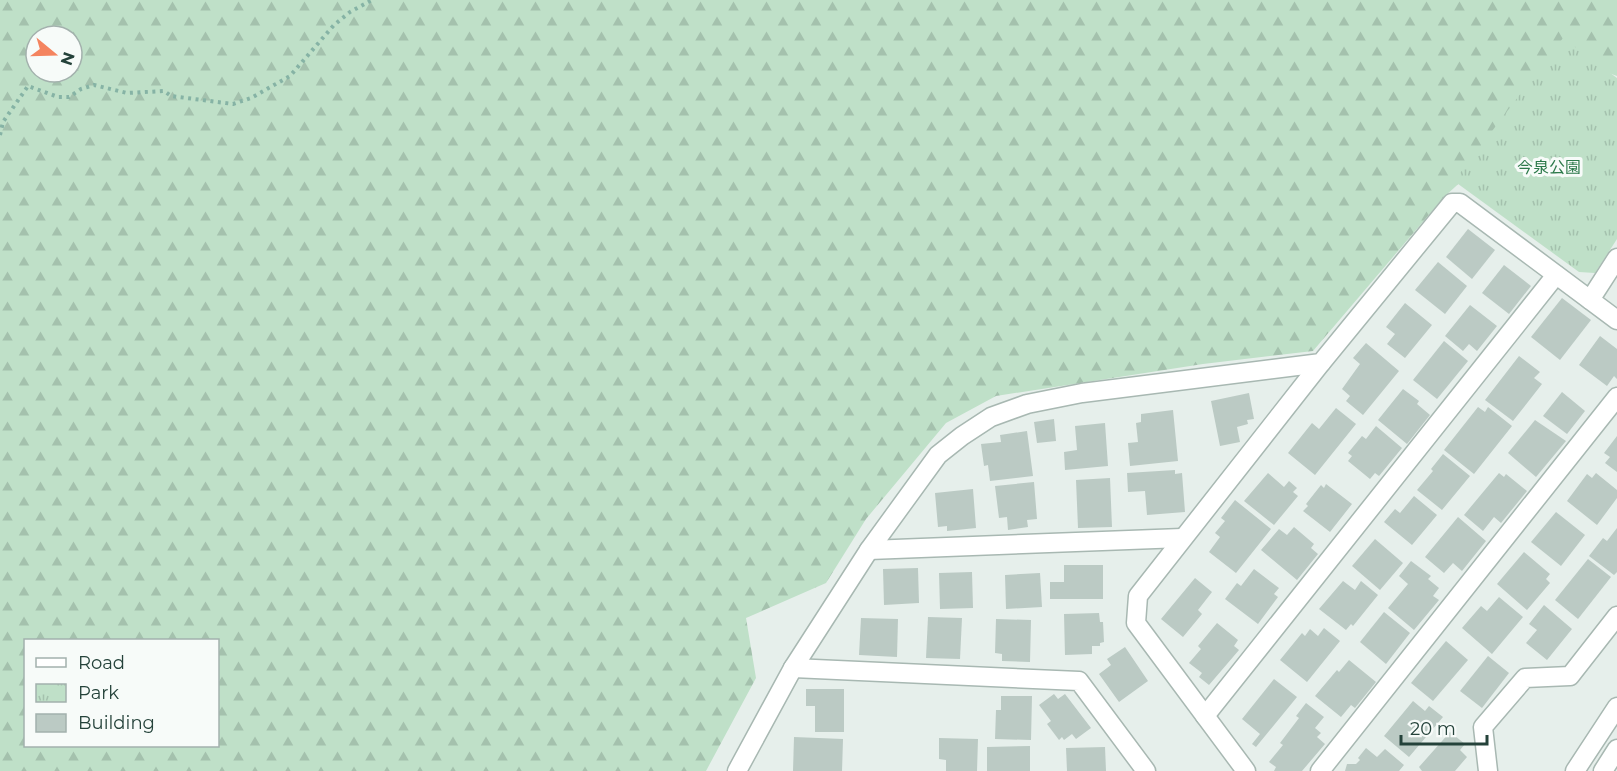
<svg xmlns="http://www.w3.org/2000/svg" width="1617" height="771" font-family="Montserrat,'Noto Sans JP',sans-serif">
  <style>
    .forest { fill: url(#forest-firs); fill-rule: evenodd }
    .park { fill: url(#park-tufts) }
    .building { fill: #bbcac4 }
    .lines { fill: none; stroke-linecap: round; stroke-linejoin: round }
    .minor-casing { stroke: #a8b8b2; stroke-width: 21 }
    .path { stroke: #86b3a5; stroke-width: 4; stroke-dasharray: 3 4.5; stroke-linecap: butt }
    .minor { stroke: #fff; stroke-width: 18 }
    .labels { text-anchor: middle; stroke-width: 6; stroke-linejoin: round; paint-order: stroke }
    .park-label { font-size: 16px; fill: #2d7a4b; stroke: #f7fbf9 }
  </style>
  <defs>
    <pattern id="forest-firs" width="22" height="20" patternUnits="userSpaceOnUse" patternTransform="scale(1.5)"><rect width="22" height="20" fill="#bfe0c8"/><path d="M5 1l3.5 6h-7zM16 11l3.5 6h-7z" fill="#a4c1ad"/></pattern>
    <pattern id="park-tufts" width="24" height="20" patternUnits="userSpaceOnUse" patternTransform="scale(1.5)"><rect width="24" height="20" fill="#bfe0c8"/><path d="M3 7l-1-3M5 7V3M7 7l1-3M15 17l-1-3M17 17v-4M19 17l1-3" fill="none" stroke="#a4c1ad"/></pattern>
  </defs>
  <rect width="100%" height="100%" fill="#e6efeb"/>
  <path class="forest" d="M0,0H1617V76L1573,60L1498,148L1444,197L1313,351L1203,364L996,396L946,423L866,519L826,583L746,618L756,678L706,771H0ZM36,36H72V72H36ZM26,640H218V746H26Z"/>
  <polygon class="park" points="1563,38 1617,78 1617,239 1595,273 1579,272 1454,181"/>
  <g class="building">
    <polygon points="1468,229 1495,250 1472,279 1446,257"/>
    <polygon points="1438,262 1467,286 1445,314 1415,290"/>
    <polygon points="1504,265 1531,286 1509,314 1482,293"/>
    <polygon points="1562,298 1591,320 1560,360 1531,337"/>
    <polygon points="1405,303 1432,325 1405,358 1387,344 1395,334 1386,327"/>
    <polygon points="1470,305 1497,326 1477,351 1469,344 1463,351 1445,336"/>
    <polygon points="1600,336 1617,349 1617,379 1614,376 1607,386 1579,365"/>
    <polygon points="1444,341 1468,361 1437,399 1413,380"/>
    <polygon points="1366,343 1399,371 1363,415 1346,401 1350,396 1342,389 1360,364 1353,358"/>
    <polygon points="1519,356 1540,372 1534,378 1542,384 1513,421 1485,400"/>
    <polygon points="1403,389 1419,401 1417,404 1430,415 1407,444 1378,420"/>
    <polygon points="1562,392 1585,411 1567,434 1543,416"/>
    <polygon points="1249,393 1254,419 1247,420 1248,424 1237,427 1240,442 1220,446 1211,401"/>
    <polygon points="1478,407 1485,412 1488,407 1512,426 1474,474 1444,450"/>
    <polygon points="1336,408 1356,424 1315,475 1288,453 1312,423 1319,429"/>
    <polygon points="1173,410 1178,461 1130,466 1128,443 1138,442 1136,423 1141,422 1141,414"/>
    <polygon points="1054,419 1056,441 1037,443 1034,422"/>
    <polygon points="1535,420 1566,441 1536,477 1508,453"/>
    <polygon points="1105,423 1108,466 1065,470 1064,452 1077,450 1075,426"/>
    <polygon points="1376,426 1402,448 1379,476 1375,473 1370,479 1348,461 1352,456 1348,453 1362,436 1366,439"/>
    <polygon points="1027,431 1033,476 990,481 988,465 984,466 981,444 1001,442 1000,435"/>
    <polygon points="1617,436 1617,472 1605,463 1610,457 1604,453"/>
    <polygon points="1443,454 1470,476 1442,510 1417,490 1433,471 1431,469"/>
    <polygon points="1175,470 1175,474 1182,473 1185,512 1147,515 1145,491 1128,492 1127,473"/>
    <polygon points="1268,473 1284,487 1289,481 1297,488 1293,492 1298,496 1274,525 1244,501"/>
    <polygon points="1499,473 1504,477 1506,474 1527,491 1501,523 1494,517 1483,531 1464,515"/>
    <polygon points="1596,473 1617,490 1617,498 1597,525 1567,501 1587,474 1592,478"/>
    <polygon points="1110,478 1112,527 1078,528 1076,480"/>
    <polygon points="1034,482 1037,519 1027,520 1028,527 1008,530 1007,517 999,518 995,486"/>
    <polygon points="1326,484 1352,504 1330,532 1303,511 1308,506 1306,504 1321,485 1324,488"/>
    <polygon points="973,489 976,528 947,531 947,526 938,527 935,493"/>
    <polygon points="1414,496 1437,515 1412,545 1384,522 1395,509 1400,513"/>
    <polygon points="1235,500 1271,529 1236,573 1209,552 1220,537 1215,533 1225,521 1221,518"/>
    <polygon points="1556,512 1585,535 1561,566 1531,542"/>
    <polygon points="1458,517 1486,541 1462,571 1453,563 1444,573 1425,557"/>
    <polygon points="1294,527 1314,544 1311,548 1318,554 1297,580 1261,550 1279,529 1287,535"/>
    <polygon points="1617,528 1617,572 1614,575 1589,556 1603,538 1607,541"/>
    <polygon points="1375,539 1403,563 1380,590 1352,566"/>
    <polygon points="1524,552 1550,574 1546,579 1550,583 1527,610 1497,584"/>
    <polygon points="1588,559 1611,577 1578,619 1555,600"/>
    <polygon points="1411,561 1431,576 1428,579 1439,588 1433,596 1439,600 1414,630 1388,608 1408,584 1399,576"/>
    <polygon points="1064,565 1103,565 1103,599 1050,599 1050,582 1064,582"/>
    <polygon points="918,568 919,603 884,605 883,569"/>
    <polygon points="1254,569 1279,588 1274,594 1278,597 1258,624 1225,599 1237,583 1241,586"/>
    <polygon points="972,572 973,608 940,609 939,573"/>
    <polygon points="1040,573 1042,607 1006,609 1005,575"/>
    <polygon points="1195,578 1212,592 1198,610 1202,614 1183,637 1161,619"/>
    <polygon points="1343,581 1355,590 1361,581 1378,595 1353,626 1351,624 1346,630 1319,609"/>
    <polygon points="1499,597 1523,617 1492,654 1462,628 1481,606 1487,611"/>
    <polygon points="1544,605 1572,629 1547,660 1526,643 1537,630 1529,624"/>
    <polygon points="1384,612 1410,633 1386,664 1360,642"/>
    <polygon points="1099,613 1100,622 1103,622 1104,642 1100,643 1100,646 1092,646 1092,654 1065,655 1064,614"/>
    <polygon points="928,617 962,618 960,659 926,658"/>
    <polygon points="861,618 898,619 897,657 859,655"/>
    <polygon points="996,619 1031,620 1030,662 1002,661 1002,654 995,653"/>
    <polygon points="1217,623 1238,640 1234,646 1239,650 1209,685 1199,677 1202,673 1189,663 1201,649 1198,646"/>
    <polygon points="1324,628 1340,641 1307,682 1280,660 1302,633 1305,636 1310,629 1318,636"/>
    <polygon points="1446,641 1468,660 1433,701 1411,683"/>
    <polygon points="1125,647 1148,681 1119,702 1099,674 1111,665 1107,659"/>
    <polygon points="1488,656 1509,673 1482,708 1460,691"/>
    <polygon points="1349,660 1376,682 1355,708 1351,705 1341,717 1315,696 1337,670 1339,672"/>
    <polygon points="1274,679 1297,697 1256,747 1252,744 1260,734 1242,719"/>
    <polygon points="806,689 844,689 844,732 815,732 815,706 806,706"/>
    <polygon points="1054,694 1058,699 1065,694 1091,728 1076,739 1072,734 1064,740 1062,737 1059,740 1047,724 1051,721 1039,705"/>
    <polygon points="1001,696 1032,696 1031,740 995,739 996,710 1001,710"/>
    <polygon points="1413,701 1425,711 1429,706 1443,717 1409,757 1384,736"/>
    <polygon points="1306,703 1324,717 1315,728 1321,733 1317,737 1325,744 1302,771 1274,771 1276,767 1269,762 1283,745 1280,743 1299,718 1296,716"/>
    <polygon points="1450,732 1465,744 1460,750 1467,757 1455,771 1422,771 1419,767"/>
    <polygon points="794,737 843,739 842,771 793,771"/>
    <polygon points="939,738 978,739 977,771 946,771 946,760 939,759"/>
    <polygon points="1030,746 1030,771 987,771 987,747"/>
    <polygon points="1105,747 1106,771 1067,771 1066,748"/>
    <polygon points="1366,748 1377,757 1385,749 1404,765 1399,771 1345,771 1347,764 1356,764 1360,760 1358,758"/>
  </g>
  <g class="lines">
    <defs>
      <g id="minor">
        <polyline points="1590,300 1617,258"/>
        <polyline points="869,550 1182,538"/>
        <polyline points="793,668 1079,681 1146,771"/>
        <polyline points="1205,716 1556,275"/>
        <polyline points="737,771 793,668 869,550 938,455 962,436 991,417 1027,404 1082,393 1321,363 1452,203 1460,203 1617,320"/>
        <polyline points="1246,771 1136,623 1138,596 1321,363"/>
        <polyline points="1320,771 1617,397"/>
        <polyline points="1488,771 1483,727 1525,678 1570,676 1617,616"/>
        <polyline points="1575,771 1617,707"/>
        <polyline points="1603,771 1617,749"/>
      </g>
    </defs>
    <use href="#minor" class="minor-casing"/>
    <polyline class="path" points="0,135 3,122 28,86 58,97 69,97 81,89 94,85 127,93 164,91 171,96 233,104 251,98 290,76 334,25 350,12 372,0"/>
    <use href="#minor" class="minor"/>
  </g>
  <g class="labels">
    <g class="park-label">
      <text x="1549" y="173">今泉公園</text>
    </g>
  </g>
  <rect x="24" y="639" width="195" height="108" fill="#f7fbf9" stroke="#a3b1ad" stroke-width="1.5"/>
  <rect x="36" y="658" width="30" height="9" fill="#ffffff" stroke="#a3b1ad" stroke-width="1.5"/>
  <text x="78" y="669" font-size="18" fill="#24423a">Road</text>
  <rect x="36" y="684" width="30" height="18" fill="url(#park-tufts)" stroke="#a3b1ad" stroke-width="1.5"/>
  <text x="78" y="699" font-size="18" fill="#24423a">Park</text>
  <rect x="36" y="714" width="30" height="18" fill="#bbcac4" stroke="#a3b1ad" stroke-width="1.5"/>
  <text x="78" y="729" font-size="18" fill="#24423a">Building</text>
  <g transform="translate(54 54) rotate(109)"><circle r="28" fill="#f7fbf9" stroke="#a3b1ad" stroke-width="1.5"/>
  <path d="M0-4.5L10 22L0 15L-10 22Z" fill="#f4845f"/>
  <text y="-9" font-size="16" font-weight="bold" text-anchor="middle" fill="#24423a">N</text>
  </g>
  <path d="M1401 735v9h86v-9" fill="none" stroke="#24423a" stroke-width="3"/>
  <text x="1410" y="735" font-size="18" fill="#24423a" stroke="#f7fbf9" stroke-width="4.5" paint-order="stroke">20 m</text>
</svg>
